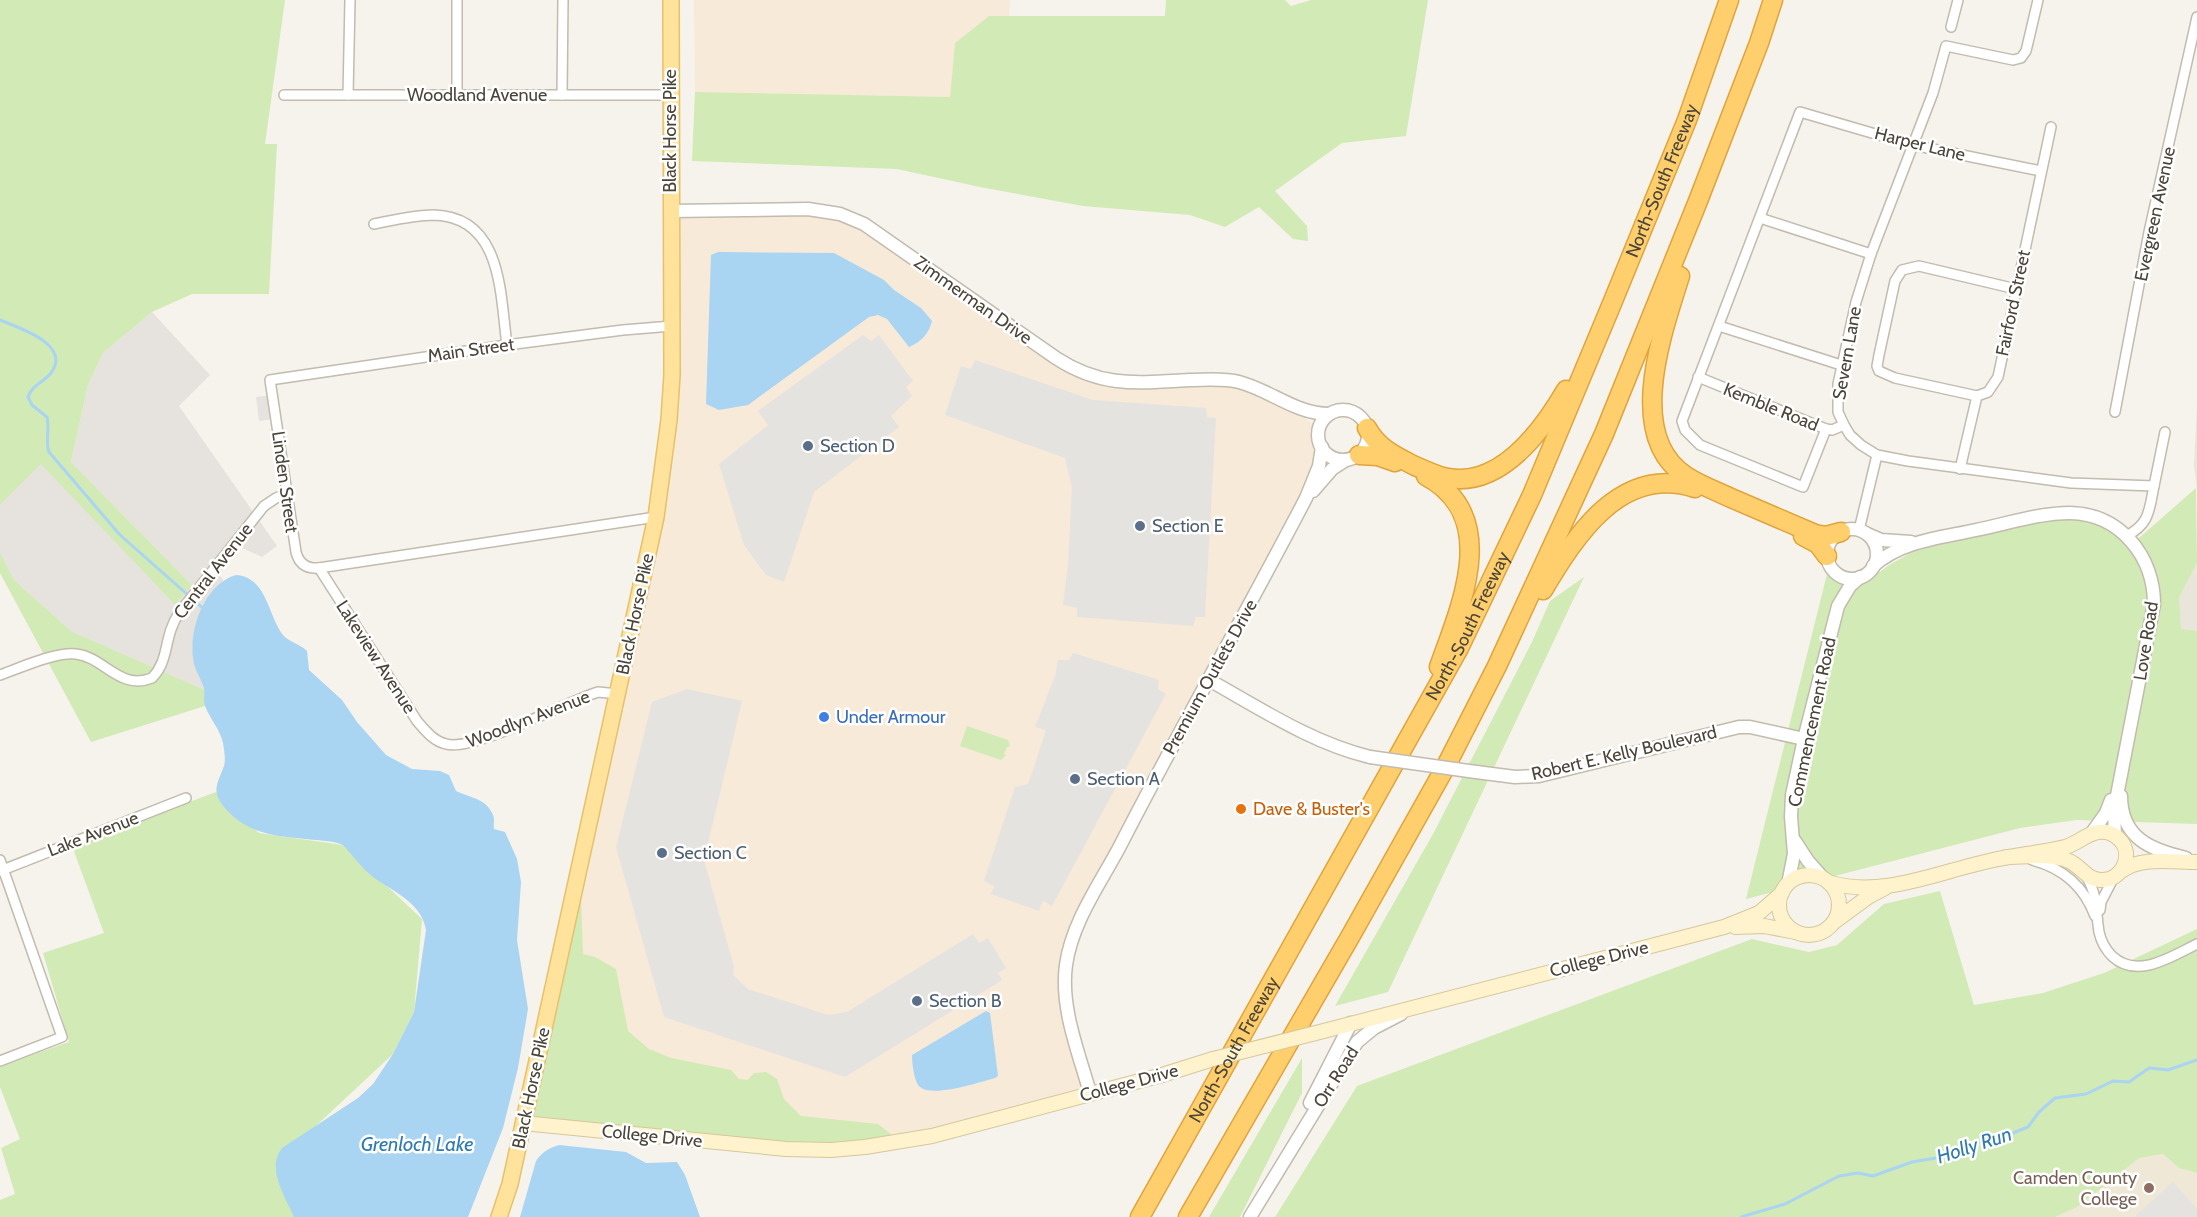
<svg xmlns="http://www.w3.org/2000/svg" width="2197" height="1217" font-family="Cabin,sans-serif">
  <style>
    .residential { fill: #eae5da }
    .commercial { fill: #f7ead8 }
    .industrial { fill: #e6e2dd }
    .education { fill: #efe8d6 }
    .green { fill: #d2eab5 }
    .parking { fill: #e5e3e0 }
    .water { fill: #a9d4f2 }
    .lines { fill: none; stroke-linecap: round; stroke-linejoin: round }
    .stream { stroke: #a9d4f2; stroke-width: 3 }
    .minor-casing { stroke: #c2bbae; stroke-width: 12 }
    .tertiary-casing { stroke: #c2bbae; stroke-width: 15 }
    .secondary-casing { stroke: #d6c79b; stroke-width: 16 }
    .primary-casing { stroke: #e6c16a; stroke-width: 18 }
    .motorway-casing { stroke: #e0a43c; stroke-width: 21 }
    .minor { stroke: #fff; stroke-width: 9 }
    .tertiary { stroke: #fff; stroke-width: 12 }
    .secondary { stroke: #fff3cd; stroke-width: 14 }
    .primary { stroke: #ffe39c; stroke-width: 15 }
    .motorway { stroke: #ffcf6e; stroke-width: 18 }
    .tertiary-bridge-casing { stroke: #c2bbae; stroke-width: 15; stroke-linecap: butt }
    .secondary-bridge-casing { stroke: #d6c79b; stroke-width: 16; stroke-linecap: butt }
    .tertiary-bridge { stroke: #fff; stroke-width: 12 }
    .secondary-bridge { stroke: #fff3cd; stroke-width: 14 }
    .service-dot { fill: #5c6f8a; stroke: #fff; stroke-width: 2 }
    .shop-dot { fill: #3f7fe0; stroke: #fff; stroke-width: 2 }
    .food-dot { fill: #e8710a; stroke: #fff; stroke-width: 2 }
    .education-dot { fill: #8d6e63; stroke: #fff; stroke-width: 2 }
    .labels { text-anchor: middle; stroke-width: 5; stroke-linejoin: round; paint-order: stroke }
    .street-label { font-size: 18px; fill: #4b4439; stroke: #fff }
    .service-label { font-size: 18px; fill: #4e5e75; stroke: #fff; text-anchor: start }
    .shop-label { font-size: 18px; fill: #366cbe; stroke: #fff; text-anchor: start }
    .food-label { font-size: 18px; fill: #c56008; stroke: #fff; text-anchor: start }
    .education-label { font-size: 18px; fill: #785e54; stroke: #fff; text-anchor: end }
    .water-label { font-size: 20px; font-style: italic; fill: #2e7ab2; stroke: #fff }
  </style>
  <rect width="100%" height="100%" fill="#f6f3ec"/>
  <g class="residential">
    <polygon points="2197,403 2197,490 2194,465"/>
    <polygon points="2197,563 2197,758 2180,629 2179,598"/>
  </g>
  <g class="commercial">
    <polygon points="694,0 1010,0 1009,17 989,16 955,43 950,97 695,92"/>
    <polygon points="671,211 840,214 1088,375 1226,380 1296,411 1311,423 1318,434 1322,447 1320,460 1081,918 1065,983 1090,1093 865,1147 523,1123 669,420"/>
  </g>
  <polygon class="industrial" points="152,312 210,375 179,406 277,546 262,557 233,544 215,567 223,580 192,647 205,690 71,631 14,580 0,552 0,505 41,463 175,605 192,585 71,462 88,385 103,353"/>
  <polygon class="education" points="2163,1154 2179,1168 2197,1173 2197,1217 2055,1217 2077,1207 2138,1158"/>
  <g class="green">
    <polygon points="0,0 285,0 265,144 277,144 269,294 192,294 152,312 103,353 88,385 71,462 192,585 175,605 41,464 0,505"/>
    <polygon points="1166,0 1285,0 1291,6 1311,0 1428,0 1406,136 1342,143 1275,191 1307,226 1308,241 1293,239 1259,207 1225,227 1190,215 1083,206 980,187 897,169 692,161 695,92 950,97 955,43 989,16 1165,16"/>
    <polygon points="2196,488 2197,563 2179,598 2181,629 2197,631 2197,824 2077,820 2020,828 1746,899 1828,570 1864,584 1889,565 1916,550 2023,523 2074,517 2098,524 2114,531 2131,545"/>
    <polygon points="0,552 14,580 71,631 205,690 205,706 91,742 0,573"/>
    <polygon points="1584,577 1388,992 1335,1006 1433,834 1532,642 1550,601"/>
    <polygon points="967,726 1008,740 1010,746 1007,747 1004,754 1006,755 1001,760 960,746"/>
    <polygon points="216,792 259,833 343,845 422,919 414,1012 393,1054 276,1163 305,1217 0,1217 0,1200 15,1194 1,1148 20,1139 0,1087 0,1066 69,1042 43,953 104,933 72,846"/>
    <polygon points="580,867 583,954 595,957 616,969 628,1031 649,1049 671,1058 731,1070 739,1079 748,1080 754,1073 766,1072 777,1079 784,1099 801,1116 878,1124 900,1141 831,1150 523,1123"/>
    <polygon points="1940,891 1974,1005 2043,993 2104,973 2197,929 2197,1173 2179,1168 2163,1154 2139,1158 2077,1207 2055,1217 1275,1217 1357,1086 1752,939 1809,952 1837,945 1884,904"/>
    <polygon points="1302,1058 1302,1093 1240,1217 1209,1217"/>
  </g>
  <g class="parking">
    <polygon points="863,335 871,341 879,335 913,381 906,387 912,396 891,416 899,427 814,492 784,582 766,575 744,545 719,464 768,425 758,411"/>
    <polygon points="975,360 1093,400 1206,408 1207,417 1216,418 1205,617 1196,617 1193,626 1077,617 1077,608 1063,605 1068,564 1072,488 1065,458 945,415 961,366 971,369"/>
    <polygon points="272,395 275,419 259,421 256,397"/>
    <polygon points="1073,653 1159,680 1158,689 1166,694 1052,906 1043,901 1039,911 991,894 994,886 984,881 1015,787 1028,784 1032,773 1046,730 1035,727 1055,676 1058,660 1069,660"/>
    <polygon points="687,689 742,701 704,860 734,967 733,975 748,989 828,1015 847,1012 973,934 979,943 988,938 1006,968 998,973 1002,980 845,1077 664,1017 616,847 652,702"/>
    <polygon points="2173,1182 2197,1209 2197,1217 2134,1217"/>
  </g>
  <g class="water">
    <path d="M718,252L834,253L884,280L894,290L921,308L932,321C928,335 922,341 909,347L887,319L878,315L869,317L748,405L719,410L706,404L711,255Z"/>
    <path d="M236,575C267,577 268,616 283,635C289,642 300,644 307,651L309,670L342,700L357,722L386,755L412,769L440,771L449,775L456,791C470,798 486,798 493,815C495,819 493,825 494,829L505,832L517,859L521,882L517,940L528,1009L518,1068L503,1128L468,1217H294C285,1196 266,1169 282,1148L358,1098L373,1084L393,1054L414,1012L426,930C421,898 385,890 365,870C357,862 351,853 343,845C335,841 325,841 316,840C281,836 250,837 225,808C210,791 218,783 224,766C226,759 224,750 223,743C220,729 210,719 205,706C203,700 205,694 204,688C201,678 194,669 193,658C189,628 205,584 236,575Z"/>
    <path d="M986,1011L990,1013L998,1076L995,1078C980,1082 933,1098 920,1087C914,1082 912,1062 912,1055Z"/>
    <path d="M559,1145L626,1152L646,1163L677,1162L685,1175L700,1217H520L536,1161C542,1152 549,1148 559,1145Z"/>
  </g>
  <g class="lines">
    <g class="stream">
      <path d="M0,320C19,328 72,344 51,373C44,382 32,385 28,397L32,405L47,417C50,429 45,441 49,452L120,535L205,610"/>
      <polyline points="1741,1217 1785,1204 1839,1176 1858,1173 1873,1176 1912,1162 1942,1157 1975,1143 2013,1133 2028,1127 2039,1112 2055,1098 2086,1094 2113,1081 2129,1082 2149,1068 2168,1070 2197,1060"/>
    </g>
    <defs>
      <g id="minor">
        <polyline points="457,0 457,95"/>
        <path d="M2038,0L2026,51L2021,58L2013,60L1946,46L1933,93L1871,254L1856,302L1838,384V412L1844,425L1850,435L1861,445L1877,455L1908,461L2071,483L2154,486C2149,510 2150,524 2126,536"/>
        <polyline points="1951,27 1958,0"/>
        <polyline points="284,95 670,95"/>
        <polyline points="348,95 350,0"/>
        <polyline points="562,95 563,0"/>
        <polyline points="1760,218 1871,254"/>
        <path d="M374,224C394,220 414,215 434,215C503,217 500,295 507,345"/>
        <polyline points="1719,326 1841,365"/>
        <polyline points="1698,377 1826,429 1832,430 1844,425"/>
        <polyline points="1977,396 1895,378 1879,371 1877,366 1879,355 1895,281 1902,270 1919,266 2016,289"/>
        <polyline points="2115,412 2149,232 2197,17"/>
        <polyline points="1826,429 1803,487 1700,445 1685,430 1682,421 1800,112 1913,145 2041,171"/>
        <polyline points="1960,469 1977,396 1988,392 1998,377 2051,127"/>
        <polyline points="2154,486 2165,432"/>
        <path d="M656,517L319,568C307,569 299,564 296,552L270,380L507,345L623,330L672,326"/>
        <polyline points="1859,530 1877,455"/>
        <path d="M319,568L417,721C425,730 433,741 446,744C473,752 566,702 598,692L618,694"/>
        <path d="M0,675C20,668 54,652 76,654C104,657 120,691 152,678C170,660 163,637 179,613L264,506L276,498L286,494"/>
        <polyline points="0,860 62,1037 0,1061"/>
        <path d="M2032,860C2063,868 2084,886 2095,916"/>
        <polyline points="0,871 186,798"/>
        <path d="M2086,875C2099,900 2095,907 2099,932C2101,941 2106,950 2112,956C2137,980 2172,956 2197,944"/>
        <polyline points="2100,910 2101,902 2114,877"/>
      </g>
      <g id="tertiary">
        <path d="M671,211L808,209L840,214L864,224L1056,358C1102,388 1137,383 1189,380C1205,380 1223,378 1239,382C1270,390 1296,414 1329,414"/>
        <circle cx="1343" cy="435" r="25"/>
        <polyline points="1313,491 1332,469 1346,460"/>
        <circle cx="1852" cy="554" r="25"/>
        <polyline points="1867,534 1881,540 1911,542"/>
        <path d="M1873,566C1901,541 1940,538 1976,530C2006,524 2039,513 2070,513C2121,514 2154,557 2154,604L2114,811L2115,835"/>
        <path d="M1209,680C1261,709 1312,743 1370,757"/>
        <polyline points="1476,772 1515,777 1539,776 1739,727 1750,727 1804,739"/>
        <path d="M2121,796C2121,838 2151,850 2186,858"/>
        <polyline points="2091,834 2106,813 2111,800"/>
        <polyline points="1795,841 1808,861 1823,878"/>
        <polyline points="1788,884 1794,854 1791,817 1792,795 1804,739 1838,606 1850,586 1860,577"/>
        <path d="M1090,1093C1079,1053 1060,1008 1066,965C1072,922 1100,884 1120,846C1180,729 1245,615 1306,498L1319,466L1322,447"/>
        <polyline points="1310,1103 1351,1023"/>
        <polyline points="1250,1217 1357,1042 1374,1028 1401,1014"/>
      </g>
      <g id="secondary">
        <path d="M2120,872C2140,856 2173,862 2197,862"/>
        <circle cx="1809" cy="905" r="30"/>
        <path d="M1828,882C1880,899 1938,872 1989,861C2014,855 2040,853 2065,847C2077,844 2086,834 2098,832C2105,831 2113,833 2119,839C2135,854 2122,882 2100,880C2086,879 2081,866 2069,861C2051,853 2026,857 2006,857"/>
        <polyline points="1834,922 1868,897 1885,888"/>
        <polyline points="1735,927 1764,926 1796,932"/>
        <polyline points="1312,1034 1724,927 1759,913 1782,893"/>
        <polyline points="523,1123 786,1149 831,1150 865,1147 932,1136 1162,1075 1213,1059"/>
      </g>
      <polyline id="primary" points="499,1217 510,1184 656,517 669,420 672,375 671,0"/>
      <g id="motorway">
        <path d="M1680,276C1663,331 1624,436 1686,476C1700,485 1716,491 1731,498C1759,510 1787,522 1815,534L1826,536L1841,532"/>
        <path d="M1367,428C1378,448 1394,455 1413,465C1422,469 1433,474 1443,477C1499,491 1542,431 1566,390"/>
        <polyline points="1359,455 1378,456 1395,462"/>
        <path d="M1426,476C1502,517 1460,607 1439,667"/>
        <polyline points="1803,536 1818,544 1827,556"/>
        <path d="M1543,590C1576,535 1621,464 1695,488"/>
        <path id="s1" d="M1140,1217L1459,648L1532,495L1613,301L1687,120L1729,0"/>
        <polyline points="1188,1217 1350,937 1446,766 1497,666 1604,434 1698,201 1759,43 1773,0"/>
      </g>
    </defs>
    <use href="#minor" class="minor-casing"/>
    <use href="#tertiary" class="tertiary-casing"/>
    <use href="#secondary" class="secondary-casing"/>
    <use href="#primary" class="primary-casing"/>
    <use href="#motorway" class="motorway-casing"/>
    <use href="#minor" class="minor"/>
    <use href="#tertiary" class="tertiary"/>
    <use href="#secondary" class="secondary"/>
    <use href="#primary" class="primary"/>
    <use href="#motorway" class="motorway"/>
    <defs>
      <polyline id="tertiary-bridge" points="1370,757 1476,772"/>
      <polyline id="secondary-bridge" points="1213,1059 1312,1034"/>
    </defs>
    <use href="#tertiary-bridge" class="tertiary-bridge-casing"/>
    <use href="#secondary-bridge" class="secondary-bridge-casing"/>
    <use href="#tertiary-bridge" class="tertiary-bridge"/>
    <use href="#secondary-bridge" class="secondary-bridge"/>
  </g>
  <g class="service-dot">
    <circle cx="808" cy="446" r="6"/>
    <circle cx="1140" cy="526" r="6"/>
    <circle cx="1075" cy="779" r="6"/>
    <circle cx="662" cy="853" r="6"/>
    <circle cx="917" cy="1001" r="6"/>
  </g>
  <circle class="shop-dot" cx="824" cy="717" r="6"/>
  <circle class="food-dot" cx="1241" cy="809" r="6"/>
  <circle class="education-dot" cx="2149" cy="1188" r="6"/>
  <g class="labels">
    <g class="street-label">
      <text x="477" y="101">Woodland Avenue</text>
      <text transform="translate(670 131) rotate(-90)" y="6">Black Horse Pike</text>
      <text transform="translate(1920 144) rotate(14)" y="6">Harper Lane</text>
      <text dy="6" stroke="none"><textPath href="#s1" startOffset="1162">North-South Freeway</textPath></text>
      <text transform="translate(2155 214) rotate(-78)" y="6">Evergreen Avenue</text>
      <text transform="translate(973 300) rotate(35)" y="6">Zimmerman Drive</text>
      <text transform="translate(2013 303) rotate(-78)" y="6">Fairford Street</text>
      <text transform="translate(471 350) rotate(-8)" y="6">Main Street</text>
      <text transform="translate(1847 353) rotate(-80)" y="6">Severn Lane</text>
      <text transform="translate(1771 407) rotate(22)" y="6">Kemble Road</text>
      <text transform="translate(285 482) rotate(82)" y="6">Linden Street</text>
      <text transform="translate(213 571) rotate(-52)" y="6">Central Avenue</text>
      <text transform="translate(635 614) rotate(-78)" y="6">Black Horse Pike</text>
      <text dy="6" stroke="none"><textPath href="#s1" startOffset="676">North-South Freeway</textPath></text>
      <text transform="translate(2146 641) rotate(-81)" y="6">Love Road</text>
      <text transform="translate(376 657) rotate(57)" y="6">Lakeview Avenue</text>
      <text transform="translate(1210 677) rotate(-61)" y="6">Premium Outlets Drive</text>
      <text transform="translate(528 719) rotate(-21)" y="6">Woodlyn Avenue</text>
      <text transform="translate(1812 722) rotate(-78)" y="6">Commencement Road</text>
      <text transform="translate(1624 753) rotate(-13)" y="6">Robert E. Kelly Boulevard</text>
      <text transform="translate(93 834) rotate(-21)" y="6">Lake Avenue</text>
      <text transform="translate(1599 959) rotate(-14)" y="6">College Drive</text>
      <text dy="6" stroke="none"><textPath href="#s1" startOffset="192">North-South Freeway</textPath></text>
      <text transform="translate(1336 1077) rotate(-58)" y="6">Orr Road</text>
      <text transform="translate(1129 1083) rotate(-15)" y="6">College Drive</text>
      <text transform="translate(531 1088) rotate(-78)" y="6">Black Horse Pike</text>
      <text transform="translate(652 1136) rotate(6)" y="6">College Drive</text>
    </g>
    <g class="service-label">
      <text x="820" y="452">Section D</text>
      <text x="1152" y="532">Section E</text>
      <text x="1087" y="785">Section A</text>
      <text x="674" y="859">Section C</text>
      <text x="929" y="1007">Section B</text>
    </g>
    <g class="shop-label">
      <text x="836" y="723">Under Armour</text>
    </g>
    <g class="food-label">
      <text x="1253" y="815">Dave &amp; Buster's</text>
    </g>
    <g class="education-label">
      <text x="2137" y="1184">Camden County<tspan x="2137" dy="21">College</tspan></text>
    </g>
    <g class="water-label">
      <text x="417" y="1151">Grenloch Lake</text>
      <text transform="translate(1974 1145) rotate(-18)" y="7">Holly Run</text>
    </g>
  </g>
</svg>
